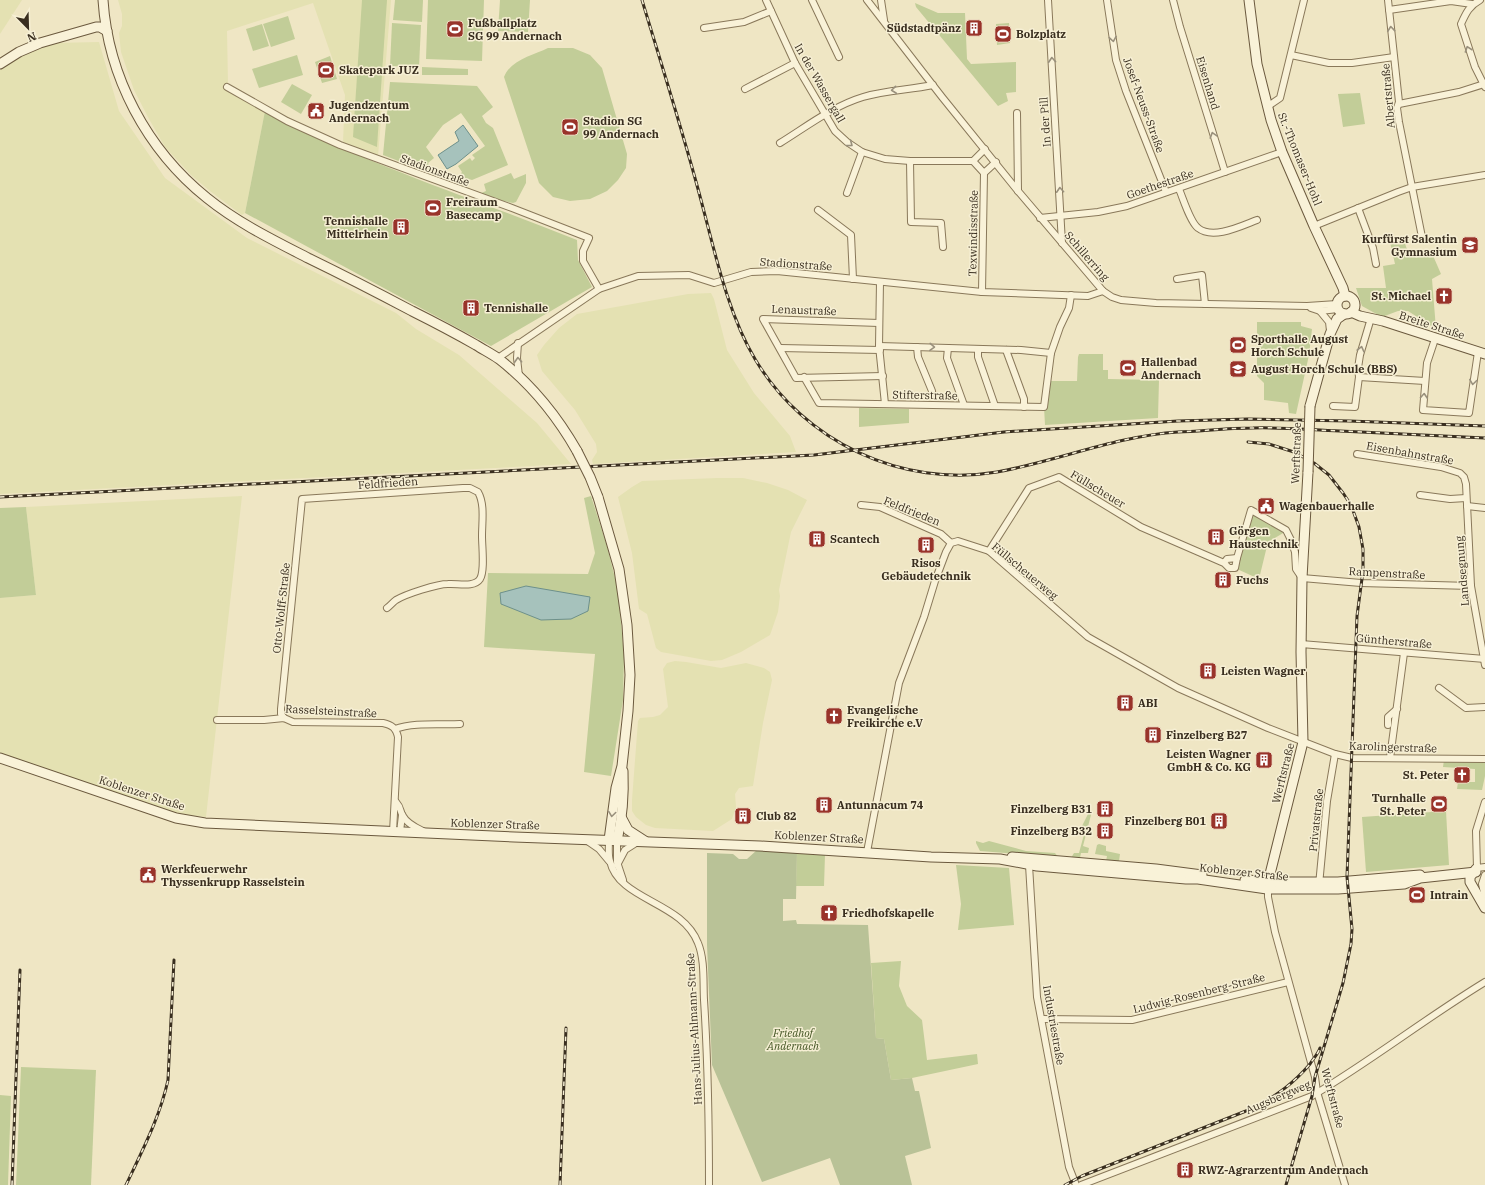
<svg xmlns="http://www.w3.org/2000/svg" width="1485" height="1185" font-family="'IBM Plex Serif',serif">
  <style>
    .farmland { fill: #e4e1b2 }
    .green { fill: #c2cd98 }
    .cemetery { fill: #b9c297 }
    .water { fill: #a6c2bc; stroke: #6d908b }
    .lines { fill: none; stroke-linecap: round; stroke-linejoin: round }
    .street-casing { stroke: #89785a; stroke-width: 8 }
    .secondary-casing { stroke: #6b593e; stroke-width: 11 }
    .street { stroke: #f9f2d8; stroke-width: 6 }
    .secondary { stroke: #f9f2d8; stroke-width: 9 }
    .rail-casing { stroke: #392e1f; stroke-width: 3 }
    .rail { stroke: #f6efd4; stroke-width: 1.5; stroke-dasharray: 4.5; stroke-linecap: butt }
    .secondary-bridge-casing { stroke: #6b593e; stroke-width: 11; stroke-linecap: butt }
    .secondary-bridge { stroke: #f9f2d8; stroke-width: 9 }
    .oneway { stroke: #99907c }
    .labels { text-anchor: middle; stroke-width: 3; stroke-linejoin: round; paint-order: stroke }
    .poi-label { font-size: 11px; font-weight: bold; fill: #392e1f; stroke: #f6efd4; text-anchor: start }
    .street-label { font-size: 11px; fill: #392e1f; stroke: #f6efd4 }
    .park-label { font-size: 11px; font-style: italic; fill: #455625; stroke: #f6efd4 }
  </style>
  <rect width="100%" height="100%" fill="#efe6c4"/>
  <g class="farmland">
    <polygon points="0,0 22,0 0,34"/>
    <polygon points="118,0 391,0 378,156 343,142 345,95 313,3 227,31 228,84 265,111 245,213 242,215 210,191 191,175 165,147 149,119 134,90 121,52 119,33 122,26 122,14"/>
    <polygon points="99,42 119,111 165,178 247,238 396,313 416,329 459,355 537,423 571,464 0,494 0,70 11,61 53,43"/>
    <polygon points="711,293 714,299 727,350 754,393 790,436 796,452 593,464 592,460 597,452 596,444 575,410 542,371 537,355 544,345 559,328 577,314 688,294"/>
    <polygon points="717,478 743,478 767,483 788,490 807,500 791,532 779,590 780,596 778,612 770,635 741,652 722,660 711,661 661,652 656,648 647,614 639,609 632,553 618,497 632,487 642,481"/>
    <polygon points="242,496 206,817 179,814 126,797 0,753 0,598 36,595 26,507"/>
    <polygon points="675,661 686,662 721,668 746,663 764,668 770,672 772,680 763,723 753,786 739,788 735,794 736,807 732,819 713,831 655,828 646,825 636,817 632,811 632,800 638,721 640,718 653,717 660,715 668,707 663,669 667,663"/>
  </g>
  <g class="green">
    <polygon points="362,0 387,0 377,147 353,137"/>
    <polygon points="395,0 423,0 422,22 393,20"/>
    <polygon points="428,0 484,0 482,61 426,59"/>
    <polygon points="500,0 530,0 528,32 498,31"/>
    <polygon points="915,3 938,13 965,13 967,59 971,64 1016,62 1016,92 1006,93 1008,101 998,106 916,7"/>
    <polygon points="288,16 295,39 271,47 263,24"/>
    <polygon points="392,23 421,25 419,67 390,66"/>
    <polygon points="1009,23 1010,43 997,45 996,24"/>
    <polygon points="262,24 269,46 253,51 246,29"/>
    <path d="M548,48H573L590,55L602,68L627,154L626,168L618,180L607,191L590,199L570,201L553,197L539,183L504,77C510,60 534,55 548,48Z"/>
    <polygon points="297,55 303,75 259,88 252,69"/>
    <polygon points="330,56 337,79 322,83 315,62"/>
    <polygon points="422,67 468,69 468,75 422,75"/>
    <polygon points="390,82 477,86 493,107 482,116 486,123 493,128 508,165 472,180 459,176 462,172 458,166 470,158 472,161 475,158 472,155 485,146 461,113 443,125 426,147 434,158 428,163 435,175 383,155"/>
    <polygon points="292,84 312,95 301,114 281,102"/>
    <polygon points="1360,93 1365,124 1343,127 1338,94"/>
    <path d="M265,111C365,164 472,198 577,240L578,260L592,287L491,346L245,213Z"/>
    <polygon points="511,173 514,179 526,174 526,183 516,202 513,203 494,199 479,194 486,191 484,184"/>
    <polygon points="1403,237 1409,256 1431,251 1441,274 1432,279 1436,329 1408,311 1398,311 1382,317 1362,306 1356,288 1386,288 1383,266 1395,264 1390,242"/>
    <polygon points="1257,322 1301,322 1301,326 1312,329 1309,355 1296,414 1289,413 1288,403 1264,400 1264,383 1257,376"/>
    <polygon points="1079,354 1103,354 1103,370 1108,370 1108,379 1159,380 1158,418 1045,425 1044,407 1048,381 1077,381 1078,357"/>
    <polygon points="859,408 909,409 909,423 859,427"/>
    <polygon points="591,496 607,546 618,590 624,656 623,700 611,776 584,772 595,654 484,647 488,573 588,574 595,553 584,498"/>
    <polygon points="26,507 36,595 0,598 0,508"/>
    <polygon points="1252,512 1285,532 1268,542 1259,579 1237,569"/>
    <polygon points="1444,760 1485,761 1485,776 1482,790 1457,789 1458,782 1475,782 1475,769 1443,767"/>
    <polygon points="1090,810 1092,811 1083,846 1089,848 1088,853 1081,853 1080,858 1071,858 1074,853 1079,853 1086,827 1082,826"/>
    <polygon points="1446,811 1449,865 1366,872 1362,817"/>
    <polygon points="976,841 983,843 989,841 1026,851 1055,853 1058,857 980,851 976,843"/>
    <polygon points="1099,844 1106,846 1106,851 1120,854 1119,861 1106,861 1107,856 1095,854 1097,845"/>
    <polygon points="797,853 825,855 824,886 796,886"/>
    <polygon points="956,865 1009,868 1014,925 958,930 961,904"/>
    <polygon points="901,961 899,986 907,1006 922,1020 927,1060 977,1054 978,1064 912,1078 891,1080 884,1039 876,1038 871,963"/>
    <polygon points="21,1067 96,1070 91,1185 16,1185"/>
    <polygon points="0,1095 11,1096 8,1185 0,1185"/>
  </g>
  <polygon class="cemetery" points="757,850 797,853 796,899 783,899 783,921 796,920 797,924 868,925 876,1038 884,1039 891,1080 912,1078 915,1091 919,1091 931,1148 905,1156 912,1185 840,1185 830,1158 762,1182 712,1065 707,945 707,853 733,854 739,859 747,859"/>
  <g class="water">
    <polygon points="463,125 478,146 456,164 447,169 438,155 459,141 455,132"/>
    <polygon points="526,586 590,597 588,611 571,619 541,620 501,604 500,593"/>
  </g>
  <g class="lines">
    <defs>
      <g id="street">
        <polyline points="766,0 795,63 835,131 847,142 862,152 885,159 910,161 973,161"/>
        <polyline points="812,0 839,57"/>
        <polyline points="867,0 942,97 1018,191 1103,291 1112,297 1121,300 1156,303 1307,306 1337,304"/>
        <polyline points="881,0 884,20"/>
        <polyline points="1048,0 1062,243"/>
        <polyline points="1107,0 1116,60 1126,91 1166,192"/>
        <polyline points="1173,0 1180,27 1225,172"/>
        <polyline points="1388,0 1399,102 1397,108 1399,122 1422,237"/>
        <path d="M1480,0C1469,6 1466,13 1461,24L1475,67L1485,87"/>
        <polyline points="1389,10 1451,1 1472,4"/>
        <polyline points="704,28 744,22 771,11"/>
        <polyline points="1291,55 1329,63 1352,63 1394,57"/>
        <polyline points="227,87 287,121 340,145 512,208 589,238 583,251 583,261 599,289"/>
        <polyline points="745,89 795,63"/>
        <polyline points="1399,104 1459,92 1484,84"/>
        <polyline points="1267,107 1280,98 1304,0"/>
        <polyline points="1017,113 1018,191"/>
        <path d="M780,143C806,127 833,106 863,97C886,90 909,90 933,85"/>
        <polyline points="985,149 973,161 984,173 996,162"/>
        <polyline points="910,161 911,222 941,223 943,247"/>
        <path d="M1179,189C1183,198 1190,222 1198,228C1213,240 1241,226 1257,220"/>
        <polyline points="847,193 862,152"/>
        <polyline points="1358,208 1373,248 1376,264"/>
        <polyline points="818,210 851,235 853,279"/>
        <polyline points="1040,218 1098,212 1127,206 1282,152"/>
        <polyline points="1314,226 1398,192 1412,187 1485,175"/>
        <polyline points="1177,279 1202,275 1205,304"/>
        <polyline points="880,282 879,346 885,404"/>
        <polyline points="982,292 984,173"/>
        <polyline points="1311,308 1320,311 1338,309"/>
        <polyline points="1320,311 1329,322 1330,331"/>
        <polyline points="879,323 763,319 796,378 883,376"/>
        <polyline points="1435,339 1427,363 1423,410 1469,413 1478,352"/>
        <polyline points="518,343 517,358 519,376"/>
        <polyline points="879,346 1021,350 1051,353"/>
        <polyline points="917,347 918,357 932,391"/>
        <polyline points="780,348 880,350"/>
        <polyline points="948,348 947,358 964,405"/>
        <polyline points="978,349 978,357 995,406"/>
        <polyline points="1006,350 1024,399 1024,407"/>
        <polyline points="498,358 599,289 638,276 689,275 714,283 751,272 777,271 982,292 1088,296 1103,291"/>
        <polyline points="804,377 819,403 1044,407 1051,353 1060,327 1069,308 1071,295"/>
        <polyline points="1359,377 1425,381"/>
        <polyline points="1333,406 1355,407 1359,377 1358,368 1360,355 1371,318"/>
        <polyline points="1357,454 1441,467 1460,473 1464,477 1466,484 1471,586 1485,665"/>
        <polyline points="1420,495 1450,499 1466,498"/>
        <polyline points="861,505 880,507 941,534 951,543"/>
        <polyline points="1467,506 1485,508"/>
        <polyline points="989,551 1029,488 1059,477 1141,527 1224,563 1229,568 1235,568 1237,558 1227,559 1224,563"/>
        <polyline points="1237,558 1251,510 1286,530 1291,540 1295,552 1296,569 1302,578 1361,583 1471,586"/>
        <polyline points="1301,644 1485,659"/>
        <polyline points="1439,688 1466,708 1485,707"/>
        <path d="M284,718L281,714V709L302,499L463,488H470L478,492C485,504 482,522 482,536C482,547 485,571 480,579C474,588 457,583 448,584C437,584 406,594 396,600C393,602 390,606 387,608"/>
        <path d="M217,720H264L284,718L293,722L383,723C392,725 396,728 398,737L393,832"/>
        <polyline points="1388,725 1388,717 1397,709"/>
        <path d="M395,729C413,722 440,725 460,724"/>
        <polyline points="1390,758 1404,653"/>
        <path d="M396,802C402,809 399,810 403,816C407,824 417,828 425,832"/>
        <polyline points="1485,802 1476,831 1477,868 1485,867"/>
        <polyline points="400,832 402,815"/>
        <polyline points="586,840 599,849 609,861"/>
        <path d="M609,840C609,847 608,855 610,861C619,901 682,901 698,943C705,960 703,982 704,1000C708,1062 709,1124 709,1185"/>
        <polyline points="617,841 617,862 623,880"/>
        <polyline points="867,852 899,683 924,617 935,581 946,552 951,543 958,541 989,551 1088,637 1178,688 1268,728 1335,754 1352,758 1485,759"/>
        <polyline points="1027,862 1029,865 1037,997 1069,1167 1076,1185"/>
        <polyline points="617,865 625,850 636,843"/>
        <polyline points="1268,885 1268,897 1275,932 1315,1077 1317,1092 1345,1185"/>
        <polyline points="1319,885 1327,801 1335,754"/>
        <polyline points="1485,897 1482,884 1485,875"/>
        <polyline points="1042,1019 1132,1020 1288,982"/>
        <path d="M1081,1185L1312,1096C1371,1061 1426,1018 1485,982"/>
      </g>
      <g id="secondary">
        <path d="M103,0C108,77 147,150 207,198C238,223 273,240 308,258C343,275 378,293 412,311C434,322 455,333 476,345C484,350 492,354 499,359C531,384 557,416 577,451"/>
        <polyline points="1249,0 1257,64 1271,120 1282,152 1314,226 1343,288 1345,296"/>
        <polyline points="0,64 19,52 40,43 96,27 100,27 107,31"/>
        <circle cx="1346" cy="305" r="9"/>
        <polyline points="1351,312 1360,316 1383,321 1485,354"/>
        <polyline points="1310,406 1330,334 1337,319 1344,314"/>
        <polyline points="598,497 619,569 627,625 630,675 628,711 622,766 616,788 609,840"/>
        <polyline points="0,758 176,818 205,823 514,837 760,846 931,857 1000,859 1037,866 1186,879 1198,879 1267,889 1338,889 1404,884 1420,878 1476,872"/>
        <polyline points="621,817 628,830 645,841"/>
        <path d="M617,841C622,819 624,794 623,771"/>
        <polyline points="1012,857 1156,869 1202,875"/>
        <polyline points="1476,869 1470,877 1470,882 1485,908"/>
        <polyline points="1245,880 1280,882 1338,882 1420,875"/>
        <polyline points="1268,882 1303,742 1301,652 1302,578 1308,472"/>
      </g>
    </defs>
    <use href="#street" class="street-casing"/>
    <use href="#secondary" class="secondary-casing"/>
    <use href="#street" class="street"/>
    <use href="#secondary" class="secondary"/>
    <defs>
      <g id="rail">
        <path d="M642,0C661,63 681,126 698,189C713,243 726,311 755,359C804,442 902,488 997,472C1058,461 1116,436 1178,432C1203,431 1228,428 1253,428C1282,427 1311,430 1340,431C1388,433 1437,436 1485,438"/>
        <polyline points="1248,442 1269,444 1294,452 1314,463 1329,475 1343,493 1351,505 1359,527 1363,549 1363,571 1357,616 1347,877 1352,929 1351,944 1343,983 1315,1077 1312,1096 1286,1185"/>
        <polyline points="0,497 814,455 1004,432 1178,421 1248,419 1349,421 1485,426"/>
        <polyline points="12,1185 20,970"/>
        <path d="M126,1185C142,1151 160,1117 168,1080L174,960"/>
        <polyline points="560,1185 566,1028"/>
        <path d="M1065,1185L1082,1176L1256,1107C1278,1094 1293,1084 1310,1064C1313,1059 1318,1054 1320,1048"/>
      </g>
    </defs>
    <use href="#rail" class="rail-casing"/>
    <use href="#rail" class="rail"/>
    <defs>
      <g id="secondary-bridge">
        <polyline points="577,451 590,477 598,497"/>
        <polyline points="1308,472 1310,406"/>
      </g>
    </defs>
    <use href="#secondary-bridge" class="secondary-bridge-casing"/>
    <use href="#secondary-bridge" class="secondary-bridge"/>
  </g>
  <defs><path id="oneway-chevron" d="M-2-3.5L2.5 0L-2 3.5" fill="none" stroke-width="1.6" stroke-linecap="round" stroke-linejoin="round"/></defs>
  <g class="oneway">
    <use href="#oneway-chevron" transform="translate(1391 29) rotate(-96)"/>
    <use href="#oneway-chevron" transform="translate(1113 39) rotate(81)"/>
    <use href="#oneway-chevron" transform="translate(1468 49) rotate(-109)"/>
    <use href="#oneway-chevron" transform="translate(1052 60) rotate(-94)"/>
    <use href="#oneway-chevron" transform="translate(894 90) rotate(174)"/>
    <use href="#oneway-chevron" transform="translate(1213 135) rotate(-107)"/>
    <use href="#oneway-chevron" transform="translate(850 144) rotate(37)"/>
    <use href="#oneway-chevron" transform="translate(1060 190) rotate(-94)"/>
    <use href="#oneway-chevron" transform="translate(932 347) rotate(2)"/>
    <use href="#oneway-chevron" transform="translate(1361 349) rotate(-76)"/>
    <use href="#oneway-chevron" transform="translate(518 360) rotate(-93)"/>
    <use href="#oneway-chevron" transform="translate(1473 382) rotate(98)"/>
    <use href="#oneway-chevron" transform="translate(1424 396) rotate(-86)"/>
    <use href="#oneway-chevron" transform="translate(612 814) rotate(98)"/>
  </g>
  <defs>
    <symbol id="building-square" viewBox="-11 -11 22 22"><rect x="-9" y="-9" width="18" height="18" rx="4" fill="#99332a" stroke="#f6efd4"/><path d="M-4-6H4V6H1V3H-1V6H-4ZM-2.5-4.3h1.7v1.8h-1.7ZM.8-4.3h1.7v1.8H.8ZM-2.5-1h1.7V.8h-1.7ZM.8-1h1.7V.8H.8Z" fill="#fff"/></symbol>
    <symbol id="stadium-square" viewBox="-11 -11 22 22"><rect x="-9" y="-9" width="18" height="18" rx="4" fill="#99332a" stroke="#f6efd4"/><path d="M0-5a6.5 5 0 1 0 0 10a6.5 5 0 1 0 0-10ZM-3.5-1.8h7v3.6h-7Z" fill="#fff"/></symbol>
    <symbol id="civic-square" viewBox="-11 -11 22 22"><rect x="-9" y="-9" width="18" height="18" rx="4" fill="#99332a" stroke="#f6efd4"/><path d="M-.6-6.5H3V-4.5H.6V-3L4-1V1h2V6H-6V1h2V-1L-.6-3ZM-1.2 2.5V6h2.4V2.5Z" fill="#fff"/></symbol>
    <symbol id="school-square" viewBox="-11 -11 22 22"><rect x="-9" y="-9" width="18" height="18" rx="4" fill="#99332a" stroke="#f6efd4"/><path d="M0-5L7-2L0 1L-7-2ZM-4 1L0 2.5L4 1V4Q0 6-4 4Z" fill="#fff"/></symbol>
    <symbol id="church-square" viewBox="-11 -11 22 22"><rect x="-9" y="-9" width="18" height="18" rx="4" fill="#99332a" stroke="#f6efd4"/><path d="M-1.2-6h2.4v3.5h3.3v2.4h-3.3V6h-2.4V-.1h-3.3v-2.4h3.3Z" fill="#fff"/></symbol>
  </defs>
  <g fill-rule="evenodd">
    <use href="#building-square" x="964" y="18" width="20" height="20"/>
    <use href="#stadium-square" x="445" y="19" width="20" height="20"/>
    <use href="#stadium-square" x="993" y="24" width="20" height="20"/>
    <use href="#stadium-square" x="316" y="60" width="20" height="20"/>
    <use href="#civic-square" x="306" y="101" width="20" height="20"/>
    <use href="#stadium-square" x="560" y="117" width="20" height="20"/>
    <use href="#stadium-square" x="423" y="198" width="20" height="20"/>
    <use href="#building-square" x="391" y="217" width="20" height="20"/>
    <use href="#school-square" x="1460" y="235" width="20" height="20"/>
    <use href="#church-square" x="1434" y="286" width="20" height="20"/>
    <use href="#building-square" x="461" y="298" width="20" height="20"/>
    <use href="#stadium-square" x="1228" y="335" width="20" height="20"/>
    <use href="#stadium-square" x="1118" y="358" width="20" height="20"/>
    <use href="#school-square" x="1228" y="359" width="20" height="20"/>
    <use href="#civic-square" x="1256" y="496" width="20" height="20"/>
    <use href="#building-square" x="1206" y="527" width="20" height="20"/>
    <use href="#building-square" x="807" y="529" width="20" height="20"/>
    <use href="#building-square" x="916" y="535" width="20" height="20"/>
    <use href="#building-square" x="1213" y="570" width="20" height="20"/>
    <use href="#building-square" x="1198" y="661" width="20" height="20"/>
    <use href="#building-square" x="1115" y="693" width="20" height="20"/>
    <use href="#church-square" x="824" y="706" width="20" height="20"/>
    <use href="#building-square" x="1143" y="725" width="20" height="20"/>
    <use href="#building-square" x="1254" y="750" width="20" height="20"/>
    <use href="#church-square" x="1452" y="765" width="20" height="20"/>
    <use href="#stadium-square" x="1429" y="794" width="20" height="20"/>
    <use href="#building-square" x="814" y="795" width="20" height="20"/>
    <use href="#building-square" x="1095" y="799" width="20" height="20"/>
    <use href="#building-square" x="733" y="806" width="20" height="20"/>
    <use href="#building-square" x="1209" y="811" width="20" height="20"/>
    <use href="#building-square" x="1095" y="821" width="20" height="20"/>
    <use href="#civic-square" x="138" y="865" width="20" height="20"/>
    <use href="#stadium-square" x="1407" y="885" width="20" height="20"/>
    <use href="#church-square" x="819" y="903" width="20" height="20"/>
    <use href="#building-square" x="1175" y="1160" width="20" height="20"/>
  </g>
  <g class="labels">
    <g class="poi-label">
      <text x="468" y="27">Fußballplatz<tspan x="468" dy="13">SG 99 Andernach</tspan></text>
      <text x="961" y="32" text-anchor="end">Südstadtpänz</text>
      <text x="1016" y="38">Bolzplatz</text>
      <text x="339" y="74">Skatepark JUZ</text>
      <text x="329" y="109">Jugendzentum<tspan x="329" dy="13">Andernach</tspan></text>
      <text x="583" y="125">Stadion SG<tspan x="583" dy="13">99 Andernach</tspan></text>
      <text x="446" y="206">Freiraum<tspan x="446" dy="13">Basecamp</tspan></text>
      <text x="388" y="225" text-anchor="end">Tennishalle<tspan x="388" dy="13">Mittelrhein</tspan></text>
      <text x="1457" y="243" text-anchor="end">Kurfürst Salentin<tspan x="1457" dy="13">Gymnasium</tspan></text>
      <text x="1431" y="300" text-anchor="end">St. Michael</text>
      <text x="484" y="312">Tennishalle</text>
      <text x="1251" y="343">Sporthalle August<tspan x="1251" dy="13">Horch Schule</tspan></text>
      <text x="1141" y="366">Hallenbad<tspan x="1141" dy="13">Andernach</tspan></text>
      <text x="1251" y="373">August Horch Schule (BBS)</text>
      <text x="1279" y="510">Wagenbauerhalle</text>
      <text x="1229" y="535">Görgen<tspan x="1229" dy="13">Haustechnik</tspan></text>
      <text x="830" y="543">Scantech</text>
      <text x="926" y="567" text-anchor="middle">Risos<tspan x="926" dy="13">Gebäudetechnik</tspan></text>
      <text x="1236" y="584">Fuchs</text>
      <text x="1221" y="675">Leisten Wagner</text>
      <text x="1138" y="707">ABI</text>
      <text x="847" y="714">Evangelische<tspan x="847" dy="13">Freikirche e.V</tspan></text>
      <text x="1166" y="739">Finzelberg B27</text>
      <text x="1251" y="758" text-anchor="end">Leisten Wagner<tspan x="1251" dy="13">GmbH &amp; Co. KG</tspan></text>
      <text x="1449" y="779" text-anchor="end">St. Peter</text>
      <text x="1426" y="802" text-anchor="end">Turnhalle<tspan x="1426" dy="13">St. Peter</tspan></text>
      <text x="837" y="809">Antunnacum 74</text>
      <text x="1092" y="813" text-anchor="end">Finzelberg B31</text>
      <text x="756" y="820">Club 82</text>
      <text x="1206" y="825" text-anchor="end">Finzelberg B01</text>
      <text x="1092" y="835" text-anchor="end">Finzelberg B32</text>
      <text x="161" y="873">Werkfeuerwehr<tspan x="161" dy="13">Thyssenkrupp Rasselstein</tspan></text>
      <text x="1430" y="899">Intrain</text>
      <text x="842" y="917">Friedhofskapelle</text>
      <text x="1198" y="1174">RWZ-Agrarzentrum Andernach</text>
    </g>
    <g class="street-label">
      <text transform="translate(820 83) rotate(60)" y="4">In der Wassergall</text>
      <text transform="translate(1208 83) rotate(73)" y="4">Eisenhand</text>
      <text transform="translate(1388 96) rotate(-95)" y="4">Albertstraße</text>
      <text transform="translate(1144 105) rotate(70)" y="4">Josef-Neuss-Straße</text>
      <text transform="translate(1045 122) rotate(-94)" y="4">In der Pill</text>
      <text transform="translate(1300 159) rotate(68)" y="4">St.-Thomaser-Hohl</text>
      <text transform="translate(435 170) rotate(20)" y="4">Stadionstraße</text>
      <text transform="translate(1160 184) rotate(-19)" y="4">Goethestraße</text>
      <text transform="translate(973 233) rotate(-89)" y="4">Texwindisstraße</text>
      <text transform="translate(1087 256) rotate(49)" y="4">Schillerring</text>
      <text transform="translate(796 264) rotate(4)" y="4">Stadionstraße</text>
      <text transform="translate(804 310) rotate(2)" y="4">Lenaustraße</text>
      <text transform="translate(1432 325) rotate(18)" y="4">Breite Straße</text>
      <text transform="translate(925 395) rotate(1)" y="4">Stifterstraße</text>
      <text transform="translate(1296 453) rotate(-88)" y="4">Werftstraße</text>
      <text transform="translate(1410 453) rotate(10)" y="4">Eisenbahnstraße</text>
      <text transform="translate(388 483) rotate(-4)" y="4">Feldfrieden</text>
      <text transform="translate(1098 489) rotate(31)" y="4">Füllscheuer</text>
      <text transform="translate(912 511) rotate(22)" y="4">Feldfrieden</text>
      <text transform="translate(1025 571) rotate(40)" y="4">Füllscheuerweg</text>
      <text transform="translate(1462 571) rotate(-95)" y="4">Landsegnung</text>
      <text transform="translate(1387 573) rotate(3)" y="4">Rampenstraße</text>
      <text transform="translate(281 608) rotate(-84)" y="4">Otto-Wolff-Straße</text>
      <text transform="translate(1394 641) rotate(5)" y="4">Güntherstraße</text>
      <text transform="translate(331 711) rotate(3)" y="4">Rasselsteinstraße</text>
      <text transform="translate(1393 747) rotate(2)" y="4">Karolingerstraße</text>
      <text transform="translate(1283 773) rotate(-76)" y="4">Werftstraße</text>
      <text transform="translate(142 793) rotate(18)" y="4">Koblenzer Straße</text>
      <text transform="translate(1316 820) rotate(-84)" y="4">Privatstraße</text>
      <text transform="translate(495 824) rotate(2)" y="4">Koblenzer Straße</text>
      <text transform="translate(819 837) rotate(3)" y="4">Koblenzer Straße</text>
      <text transform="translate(1244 872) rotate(6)" y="4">Koblenzer Straße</text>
      <text transform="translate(1199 993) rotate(-14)" y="4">Ludwig-Rosenberg-Straße</text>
      <text transform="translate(1054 1025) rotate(80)" y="4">Industriestraße</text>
      <text transform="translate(694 1029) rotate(-93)" y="4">Hans-Julius-Ahlmann-Straße</text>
      <text transform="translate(1278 1097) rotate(-23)" y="4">Augsbergweg</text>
      <text transform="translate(1333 1098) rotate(75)" y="4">Werftstraße</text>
    </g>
    <g class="park-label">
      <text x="793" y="1037">Friedhof<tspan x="793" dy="13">Andernach</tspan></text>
    </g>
  </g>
  <g transform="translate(28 28) rotate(157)" stroke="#f6efd4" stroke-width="3" paint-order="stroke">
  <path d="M0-3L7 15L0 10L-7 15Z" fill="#392e1f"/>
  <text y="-6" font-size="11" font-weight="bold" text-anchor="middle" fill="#392e1f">N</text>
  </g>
</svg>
